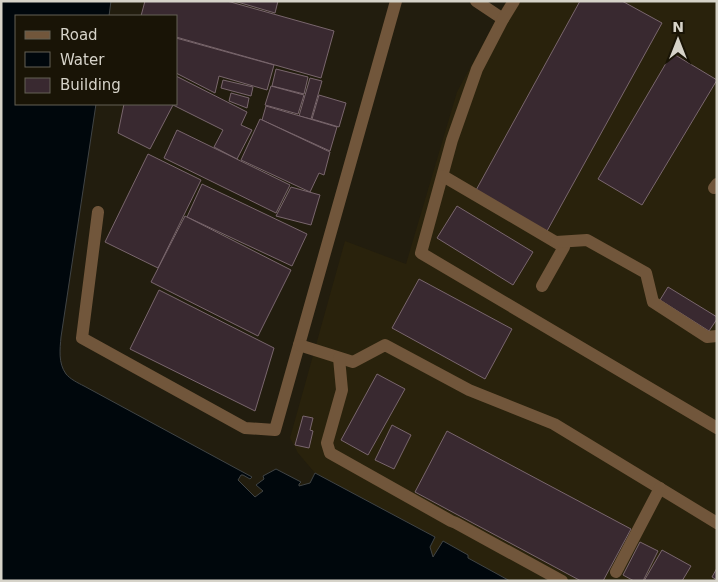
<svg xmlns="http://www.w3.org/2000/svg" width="718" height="582" font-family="'DejaVu Sans',sans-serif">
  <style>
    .built { fill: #29220c }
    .water { fill: #00070c; stroke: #404445 }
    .building { fill: #392930; stroke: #79666d }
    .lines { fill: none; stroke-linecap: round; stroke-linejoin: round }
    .minor { stroke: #71563b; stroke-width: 12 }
  </style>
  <rect width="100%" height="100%" fill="#221d0e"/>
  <polygon class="built" points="506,1 717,1 717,581 510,581 467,558 433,558 430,547 435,537 315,473 298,453 290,438 345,241 406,264 457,92"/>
  <path class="water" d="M1,1H111L109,16H16V104H96L61,337C60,349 58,363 66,374C70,379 78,383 84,386L252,477L250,479L243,475H241L238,480L255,497L263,491L256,485L264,479L263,476L276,469L301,482L299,484V486L310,483L315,473L435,537L430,547L433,557L443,541L468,555V558L510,581H1Z"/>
  <g class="building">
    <polygon points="145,1 227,1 334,31 321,78 176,37 176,16 141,16"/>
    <polygon points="234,1 278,1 275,13"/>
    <polygon points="580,1 622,1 662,23 547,231 475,192"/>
    <polygon points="176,38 274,65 267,90 219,76 215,93 176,73"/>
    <polygon points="672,53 717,80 642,205 598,179"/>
    <polygon points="276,69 308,77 304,94 272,86"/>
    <polygon points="176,76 247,112 241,125 252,130 237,159 214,147 223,130 173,105 150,149 118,133 124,104 176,104"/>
    <polygon points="310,78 322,81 311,119 299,116"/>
    <polygon points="223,80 253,87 251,96 221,88"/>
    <polygon points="271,86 304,95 298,114 265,105"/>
    <polygon points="231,93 249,98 247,108 229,101"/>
    <polygon points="319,95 346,103 339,127 312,119"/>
    <polygon points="266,106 337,127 330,151 262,120"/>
    <polygon points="260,119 330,152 324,175 319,173 310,192 241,160"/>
    <polygon points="177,130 290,185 276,213 164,158"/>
    <polygon points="148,154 201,180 158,268 105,242"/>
    <polygon points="202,184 307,234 292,266 187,217"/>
    <polygon points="291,187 320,195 311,225 276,216"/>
    <polygon points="457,206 533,252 513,285 437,238"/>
    <polygon points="185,216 291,270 258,336 151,282"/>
    <polygon points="419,279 512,329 485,379 392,328"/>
    <polygon points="668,287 717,317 717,319 709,331 660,300"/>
    <polygon points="159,290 274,348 255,411 130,349"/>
    <polygon points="377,374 405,389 368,455 341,440"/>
    <polygon points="303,416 313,418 310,430 313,431 309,448 295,445"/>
    <polygon points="392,425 411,435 394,469 375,460"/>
    <polygon points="447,431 631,529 603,581 581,581 415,492"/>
    <polygon points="640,542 658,551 643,581 634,581 623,575"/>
    <polygon points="662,550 691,566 682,581 644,581"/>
    <polygon points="717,568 717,580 712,577"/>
  </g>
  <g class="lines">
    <g class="minor">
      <polyline points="476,1 503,19"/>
      <polyline points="514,1 503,19 477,69 452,140 421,253 717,428"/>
      <polyline points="443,176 564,247 542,286"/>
      <polyline points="714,188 717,184"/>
      <polyline points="98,212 82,338 245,428 275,430 396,1"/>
      <polyline points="556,242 587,240 646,273 653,302 707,337 717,336"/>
      <polyline points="299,345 353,362 385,345 469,390 554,424 717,523"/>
      <polyline points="339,358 342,390 327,443 330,453 451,521 456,523 562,581"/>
      <polyline points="616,572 660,488"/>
    </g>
  </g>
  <rect width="718" height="582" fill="none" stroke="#d6d3c9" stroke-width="5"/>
  <rect x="15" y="15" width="162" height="90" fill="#191406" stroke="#656054"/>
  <rect x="25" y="31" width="25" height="8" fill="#71563b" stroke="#656054"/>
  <text x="60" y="40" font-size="15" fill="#d6d3c9">Road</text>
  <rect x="25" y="52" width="25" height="15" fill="#00070c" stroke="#656054"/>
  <text x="60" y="65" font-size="15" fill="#d6d3c9">Water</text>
  <rect x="25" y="78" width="25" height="15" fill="#392930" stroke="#656054"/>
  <text x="60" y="90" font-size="15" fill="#d6d3c9">Building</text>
  <g transform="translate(678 40)" stroke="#191406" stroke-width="4" paint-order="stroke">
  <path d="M0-4L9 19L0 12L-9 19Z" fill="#d6d3c9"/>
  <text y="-8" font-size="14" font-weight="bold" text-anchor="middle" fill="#d6d3c9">N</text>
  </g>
</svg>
